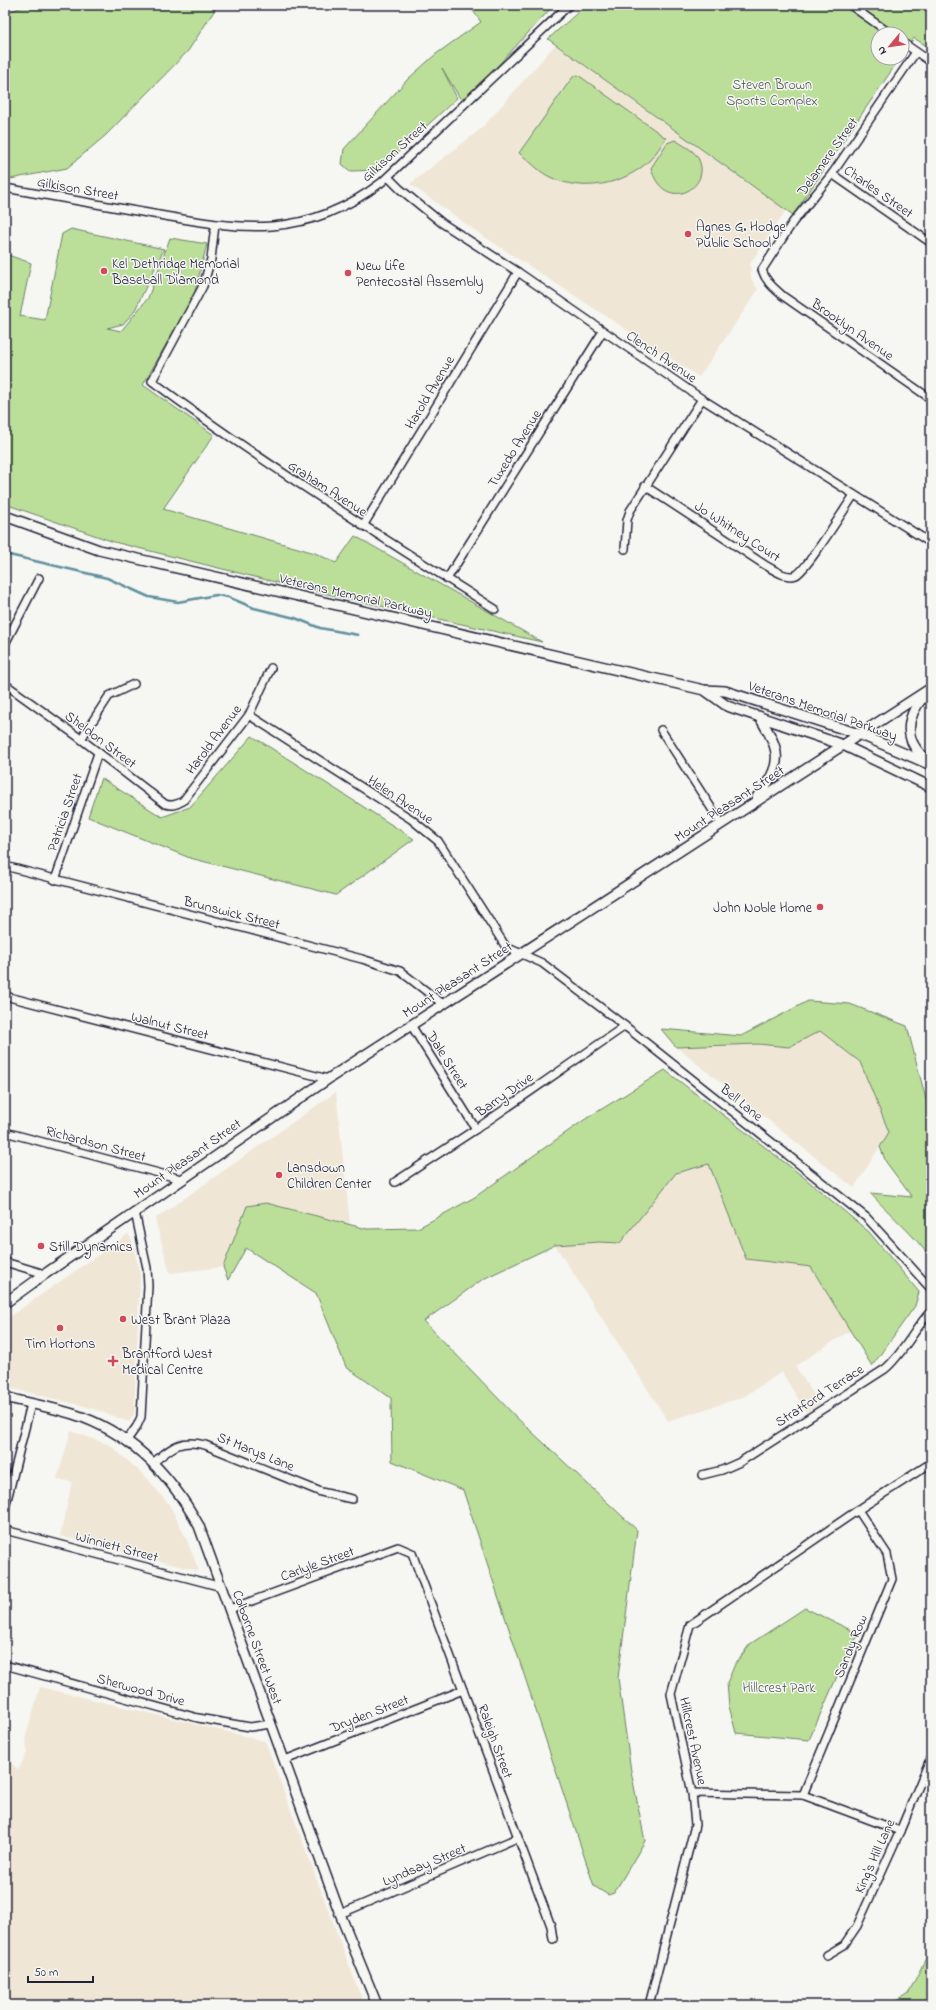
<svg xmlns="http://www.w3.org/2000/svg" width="936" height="2010" font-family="'Indie Flower',sans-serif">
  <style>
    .built { fill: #f0e6d6 }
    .green { fill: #bbdf99; stroke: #6e806a }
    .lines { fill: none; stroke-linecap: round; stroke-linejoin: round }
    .stream { stroke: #60909f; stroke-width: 2.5 }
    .minor-casing { stroke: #22223b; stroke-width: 10 }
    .secondary-casing { stroke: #22223b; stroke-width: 12 }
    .minor { stroke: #f6f6f2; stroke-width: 7 }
    .secondary { stroke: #f6f6f2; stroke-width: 9 }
    .poi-dot { fill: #d1495b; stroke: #f6f6f2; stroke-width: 1.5 }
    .labels { text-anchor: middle; stroke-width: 3; stroke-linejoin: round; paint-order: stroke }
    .park-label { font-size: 14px; fill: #505b57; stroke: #f6f6f2 }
    .street-label { font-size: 14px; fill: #22223b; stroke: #f6f6f2 }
    .poi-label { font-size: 14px; fill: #22223b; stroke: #f6f6f2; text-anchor: start }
  </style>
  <rect width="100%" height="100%" fill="#f6f6f2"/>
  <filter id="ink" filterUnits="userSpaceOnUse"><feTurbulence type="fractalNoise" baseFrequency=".025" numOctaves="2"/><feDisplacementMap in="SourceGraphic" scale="8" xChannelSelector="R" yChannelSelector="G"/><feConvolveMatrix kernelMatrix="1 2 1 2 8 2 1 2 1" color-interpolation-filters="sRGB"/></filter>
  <g filter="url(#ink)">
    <g class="built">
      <polygon points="555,45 786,210 750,264 751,278 758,290 699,377 480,234 410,184 482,128"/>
      <polygon points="820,1031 860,1062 889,1132 854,1188 676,1047 758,1044 789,1047"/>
      <polygon points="336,1092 350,1225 266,1203 248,1206 223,1267 170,1273 155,1219"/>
      <polygon points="710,1164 746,1259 811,1267 851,1330 795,1366 820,1404 806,1412 782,1372 743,1397 668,1421 555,1245 599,1242 620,1243 676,1173"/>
      <polygon points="128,1234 132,1240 140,1276 134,1414 129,1422 88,1407 5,1387 5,1320"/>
      <polygon points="71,1431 110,1445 146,1477 170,1506 186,1538 199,1571 60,1536 72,1482 57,1479"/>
      <polygon points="40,1687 265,1741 364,2005 5,2005 5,1756 18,1770 27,1753 26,1736"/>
    </g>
    <g class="green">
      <polygon points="26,5 218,5 188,51 106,135 67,168 5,180 5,14"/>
      <polygon points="469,5 554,5 463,103 442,68 457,98 379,170 350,171 342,164 344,149 408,79 436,54 481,22"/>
      <polygon points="586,5 931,5 931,49 914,38 902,56 902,34 878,34 878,58 900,58 793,215 548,39"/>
      <path d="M578,75L666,138C661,145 656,154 650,160C624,185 583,193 550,177C539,172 529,160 519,153L569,82L574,76Z"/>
      <path d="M675,140C681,144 693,150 697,156C716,187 664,216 651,168L667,143Z"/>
      <polygon points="71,229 164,249 134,312 123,324 107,328 121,331 148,298 170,238 207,244 194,295 143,385 214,435 163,509 315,553 336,563 355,536 542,642 287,585 114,542 5,504 5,254 31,263 20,316 45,320 62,234"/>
      <polygon points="252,736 414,839 336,895 190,858 88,817 101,778 162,817 190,807"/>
      <path d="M808,1001L850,1004L907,1026L931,1119V1259C914,1234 890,1215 870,1193L912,1197L886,1162L880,1147L889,1132L860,1062L820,1031L789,1047L758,1044L676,1047L661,1029L741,1036Z"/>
      <polygon points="665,1070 801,1175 869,1232 919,1292 915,1306 872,1366 811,1267 746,1259 709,1164 676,1173 620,1243 599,1242 555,1245 483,1279 424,1321 517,1418 637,1530 618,1678 631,1771 645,1841 614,1893 608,1895 594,1886 463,1490 392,1461 391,1398 346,1367 316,1293 246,1248 228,1280 223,1267 247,1206 266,1203 367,1229 418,1228 475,1197 584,1120"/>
      <polygon points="805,1608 859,1634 846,1656 809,1740 736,1733 729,1706 727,1683 735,1664 750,1644"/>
      <polygon points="931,1948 931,2005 889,2005 908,1994"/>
    </g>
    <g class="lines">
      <polyline class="stream" points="5,554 107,578 149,597 178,602 216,595 228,597 254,608 295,618 320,628 358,635"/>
      <defs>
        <g id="minor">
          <polyline points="850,5 891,34"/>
          <polyline points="902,42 931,62"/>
          <path d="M916,52L832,174L793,222L762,270C766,282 774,288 783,296L931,399"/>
          <polyline points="832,174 931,243"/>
          <polyline points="388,177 400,189 442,223 518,272 702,399 931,543"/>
          <path d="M5,188C51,196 96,204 142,212C234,228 301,244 382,182L569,5"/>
          <path d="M215,225L211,259L203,286L152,381C262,463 379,535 495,609"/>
          <path d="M645,486L765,565C774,570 786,579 796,575C806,571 845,508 854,495"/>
          <polyline points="363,526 518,272"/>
          <polyline points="625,549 627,520 630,511 702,399"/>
          <polyline points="447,579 603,331"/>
          <polyline points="5,644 39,578"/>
          <path d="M5,684L81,739L165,804C172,806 176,805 183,801L249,715L271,668"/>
          <polyline points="249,715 411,819 438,841 506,947 542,963 625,1026 867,1218 931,1289"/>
          <polyline points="661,730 721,823"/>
          <polyline points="81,739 109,696 134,684"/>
          <polyline points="5,866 362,959 400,971 443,1004"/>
          <polyline points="55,880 98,753"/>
          <polyline points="5,996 328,1079"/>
          <polyline points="411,1025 476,1129"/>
          <polyline points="5,1132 181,1179"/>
          <polyline points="395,1182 476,1129 625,1026"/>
          <polyline points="5,1262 45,1274"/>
          <polyline points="127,1440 137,1426 141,1417 148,1286 147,1268 135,1212"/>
          <path d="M154,1462C172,1447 180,1439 205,1445L321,1492L352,1499"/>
          <path d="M702,1475L722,1470L740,1462L885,1369C904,1353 914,1329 931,1311"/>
          <polyline points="5,1508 31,1404"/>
          <polyline points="5,1530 222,1587"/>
          <polyline points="230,1609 398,1547 412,1553 551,1926 553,1939"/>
          <polyline points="5,1665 198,1718 250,1727 271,1724"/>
          <polyline points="285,1760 463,1690"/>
          <polyline points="692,1793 803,1795 900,1831"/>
          <polyline points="803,1795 892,1579 887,1554 858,1510"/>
          <polyline points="340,1914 517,1838"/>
          <polyline points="827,1955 844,1945 857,1926 900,1831 931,1757"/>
          <polyline points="649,2005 695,1825 692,1793 671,1694 690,1625 858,1510 931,1463"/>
        </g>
        <g id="secondary">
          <polyline points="5,516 99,550 704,690 725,691 859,734 931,765"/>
          <polyline points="706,691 727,706 843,745 931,787"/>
          <path d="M924,696C905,718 903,741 927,760"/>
          <path d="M757,797C784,763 781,752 759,716"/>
          <polyline points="5,1303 45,1274 328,1079 931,688"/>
          <path d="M5,1397C27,1403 51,1407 73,1414C130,1432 171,1475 199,1526L340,1914L377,2005"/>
        </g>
      </defs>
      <use href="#minor" class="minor-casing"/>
      <use href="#secondary" class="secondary-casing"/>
      <use href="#minor" class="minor"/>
      <use href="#secondary" class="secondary"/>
    </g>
  </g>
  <g class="poi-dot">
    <circle cx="688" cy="234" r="4"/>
    <circle cx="104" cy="271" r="4"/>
    <circle cx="348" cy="273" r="4"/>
    <circle cx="820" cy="907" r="4"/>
    <circle cx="279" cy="1175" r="4"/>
    <circle cx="41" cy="1246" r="4"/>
    <circle cx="123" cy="1319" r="4"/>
    <circle cx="60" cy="1328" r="4"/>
    <path d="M111 1355h4v4h4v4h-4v4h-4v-4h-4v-4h4z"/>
  </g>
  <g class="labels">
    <g class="park-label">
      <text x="772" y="89">Steven Brown<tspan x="772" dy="16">Sports Complex</tspan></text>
      <text x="779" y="1692">Hillcrest Park</text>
    </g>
    <g class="street-label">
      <text transform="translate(394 151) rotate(-42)" y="5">Gilkison Street</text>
      <text transform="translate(827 156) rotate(-54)" y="5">Delamere Street</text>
      <text transform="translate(78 188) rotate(10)" y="5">Gilkison Street</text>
      <text transform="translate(879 191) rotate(35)" y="5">Charles Street</text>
      <text transform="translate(853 329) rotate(35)" y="5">Brooklyn Avenue</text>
      <text transform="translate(662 356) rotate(34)" y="5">Clench Avenue</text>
      <text transform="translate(429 392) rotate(-59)" y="5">Harold Avenue</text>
      <text transform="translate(514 448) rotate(-58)" y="5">Tuxedo Avenue</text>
      <text transform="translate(328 488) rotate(33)" y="5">Graham Avenue</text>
      <text transform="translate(738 531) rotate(33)" y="5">Jo Whitney Court</text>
      <text transform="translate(356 595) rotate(13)" y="5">Veterans Memorial Parkway</text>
      <text transform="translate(823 710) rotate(19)" y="5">Veterans Memorial Parkway</text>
      <text transform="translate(101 739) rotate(37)" y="5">Sheldon Street</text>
      <text transform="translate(213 739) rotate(-53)" y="5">Harold Avenue</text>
      <text transform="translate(401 799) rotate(34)" y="5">Helen Avenue</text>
      <text transform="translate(729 803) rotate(-33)" y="5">Mount Pleasant Street</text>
      <text transform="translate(64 812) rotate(-71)" y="5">Patricia Street</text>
      <text transform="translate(232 912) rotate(14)" y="5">Brunswick Street</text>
      <text transform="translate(457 979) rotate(-33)" y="5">Mount Pleasant Street</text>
      <text transform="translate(170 1025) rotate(14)" y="5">Walnut Street</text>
      <text transform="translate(448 1060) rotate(58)" y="5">Dale Street</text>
      <text transform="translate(504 1094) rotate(-35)" y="5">Barry Drive</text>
      <text transform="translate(742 1102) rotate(39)" y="5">Bell Lane</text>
      <text transform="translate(96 1143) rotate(15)" y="5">Richardson Street</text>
      <text transform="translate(187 1158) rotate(-35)" y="5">Mount Pleasant Street</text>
      <text transform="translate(819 1395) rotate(-33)" y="5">Stratford Terrace</text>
      <text transform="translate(256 1451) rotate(22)" y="5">St Marys Lane</text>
      <text transform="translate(117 1546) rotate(15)" y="5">Winniett Street</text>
      <text transform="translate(317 1563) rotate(-20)" y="5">Carlyle Street</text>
      <text transform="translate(850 1646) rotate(-68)" y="5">Sandy Row</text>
      <text transform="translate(258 1647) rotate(70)" y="5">Colborne Street West</text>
      <text transform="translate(141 1689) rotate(15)" y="5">Sherwood Drive</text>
      <text transform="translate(369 1713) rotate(-21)" y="5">Dryden Street</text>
      <text transform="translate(496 1741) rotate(70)" y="5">Raleigh Street</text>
      <text transform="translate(694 1741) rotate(78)" y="5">Hillcrest Avenue</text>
      <text transform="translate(874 1856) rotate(-66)" y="5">King's Hill Lane</text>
      <text transform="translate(424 1864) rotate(-23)" y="5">Lyndsay Street</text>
    </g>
    <g class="poi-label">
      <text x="696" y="231">Agnes G. Hodge<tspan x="696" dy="16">Public School</tspan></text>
      <text x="112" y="268">Kel Dethridge Memorial<tspan x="112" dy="16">Baseball Diamond</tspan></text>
      <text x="356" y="270">New Life<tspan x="356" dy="16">Pentecostal Assembly</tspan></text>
      <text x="812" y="912" text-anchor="end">John Noble Home</text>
      <text x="287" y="1172">Lansdown<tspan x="287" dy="16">Children Center</tspan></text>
      <text x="49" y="1251">Still Dynamics</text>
      <text x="131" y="1324">West Brant Plaza</text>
      <text x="60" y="1348" text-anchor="middle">Tim Hortons</text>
      <text x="122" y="1358">Brantford West<tspan x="122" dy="16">Medical Centre</tspan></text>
    </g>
  </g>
  <rect width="936" height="2010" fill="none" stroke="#f6f6f2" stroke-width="20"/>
  <rect x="10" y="10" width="916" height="1990" fill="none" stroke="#22223b" stroke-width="1.5" filter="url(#ink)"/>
  <g transform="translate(890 46) rotate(241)"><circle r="19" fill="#f6f6f2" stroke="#a1a1a9"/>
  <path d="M0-3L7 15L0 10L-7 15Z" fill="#d1495b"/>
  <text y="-6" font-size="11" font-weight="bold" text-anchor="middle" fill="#22223b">N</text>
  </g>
  <path d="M28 1976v6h65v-6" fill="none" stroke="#22223b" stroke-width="2"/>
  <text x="34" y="1976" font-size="12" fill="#22223b" stroke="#f6f6f2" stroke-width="3" paint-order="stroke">50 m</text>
</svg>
